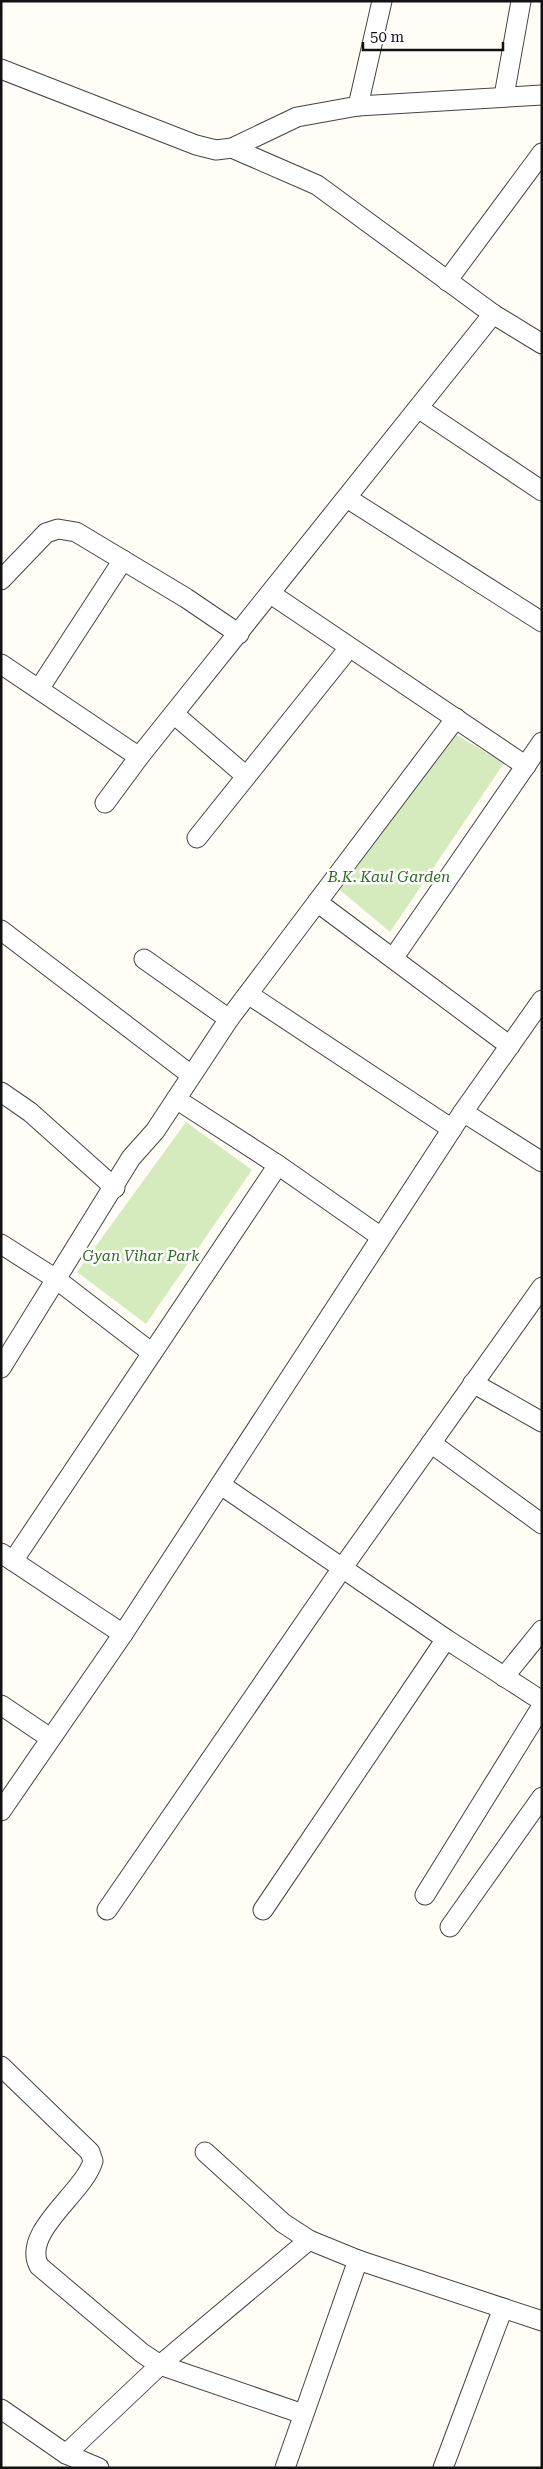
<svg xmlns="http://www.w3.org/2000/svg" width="543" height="2469" font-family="'Roboto Serif',serif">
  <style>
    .green { fill: #d5ebbd }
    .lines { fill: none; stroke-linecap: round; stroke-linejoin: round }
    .minor-casing { stroke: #444; stroke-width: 21 }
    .minor { stroke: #fff; stroke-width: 19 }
    .labels { text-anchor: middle; stroke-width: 5; stroke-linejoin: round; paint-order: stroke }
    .park-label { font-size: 15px; font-style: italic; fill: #2f6b1f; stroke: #fff }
  </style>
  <rect width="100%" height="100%" fill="#fffdf5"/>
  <g class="green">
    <polygon points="455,734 504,763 390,932 340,890"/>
    <polygon points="186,1122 252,1170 146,1324 77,1272"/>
  </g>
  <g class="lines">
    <defs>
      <g id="minor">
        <polyline points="1,69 196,145 216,150 232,148 297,117 358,106 542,95"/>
        <polyline points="504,96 521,1"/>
        <polyline points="358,106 382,1"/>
        <polyline points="232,148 317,185 493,314 542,344"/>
        <polyline points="447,281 542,153"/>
        <polyline points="418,408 542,491"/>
        <polyline points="347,498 542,622"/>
        <polyline points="1,580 46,533 58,529 76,532 186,598 239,634"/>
        <polyline points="271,594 526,766"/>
        <polyline points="1,664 139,757"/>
        <polyline points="39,689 123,560"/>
        <polyline points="174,714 246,776"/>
        <polyline points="105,803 139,757 493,314"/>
        <polyline points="197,838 349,648"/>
        <polyline points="317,902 510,1046"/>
        <polyline points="1,930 191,1075"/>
        <polyline points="394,957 542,742"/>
        <polyline points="144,959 229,1019"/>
        <polyline points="248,994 452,1129"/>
        <polyline points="1,1092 30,1112 115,1188"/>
        <polyline points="176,1099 278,1165 381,1237"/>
        <polyline points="463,1112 542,1162"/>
        <polyline points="1,1244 56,1279 152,1353"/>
        <polyline points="1,1368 131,1158 155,1131 229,1019 456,718"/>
        <polyline points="473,1383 542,1422"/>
        <polyline points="431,1443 542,1524"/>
        <polyline points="221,1485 446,1639 542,1701"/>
        <polyline points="1,1553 123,1634"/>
        <polyline points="13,1561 278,1165"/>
        <polyline points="504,1677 542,1630"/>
        <polyline points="1,1705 50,1738"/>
        <polyline points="1,1811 123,1634 463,1112 542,1000"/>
        <polyline points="425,1895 542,1706"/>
        <polyline points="107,1910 343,1567 542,1287"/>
        <polyline points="263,1910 446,1639"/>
        <polyline points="450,1927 542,1797"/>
        <path d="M1,2066L90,2152L93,2161C84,2193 21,2232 39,2266L142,2353L160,2365L303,2414"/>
        <polyline points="205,2152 283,2223 309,2240 358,2260 542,2321"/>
        <polyline points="1,2409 66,2454 99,2468"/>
        <polyline points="66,2454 160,2365 309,2240"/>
        <polyline points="285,2468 358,2260"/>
        <polyline points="443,2468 503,2308"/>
      </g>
    </defs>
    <use href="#minor" class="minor-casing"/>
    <use href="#minor" class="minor"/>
  </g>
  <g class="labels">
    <g class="park-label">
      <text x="389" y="882">B.K. Kaul Garden</text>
      <text x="141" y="1261">Gyan Vihar Park</text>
    </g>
  </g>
  <rect width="543" height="2469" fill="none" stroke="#111111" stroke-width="5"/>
  <path d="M363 42v8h140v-8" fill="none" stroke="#111111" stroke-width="2.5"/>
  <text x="370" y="42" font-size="15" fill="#111111" stroke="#ffffff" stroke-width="4" paint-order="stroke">50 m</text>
</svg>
